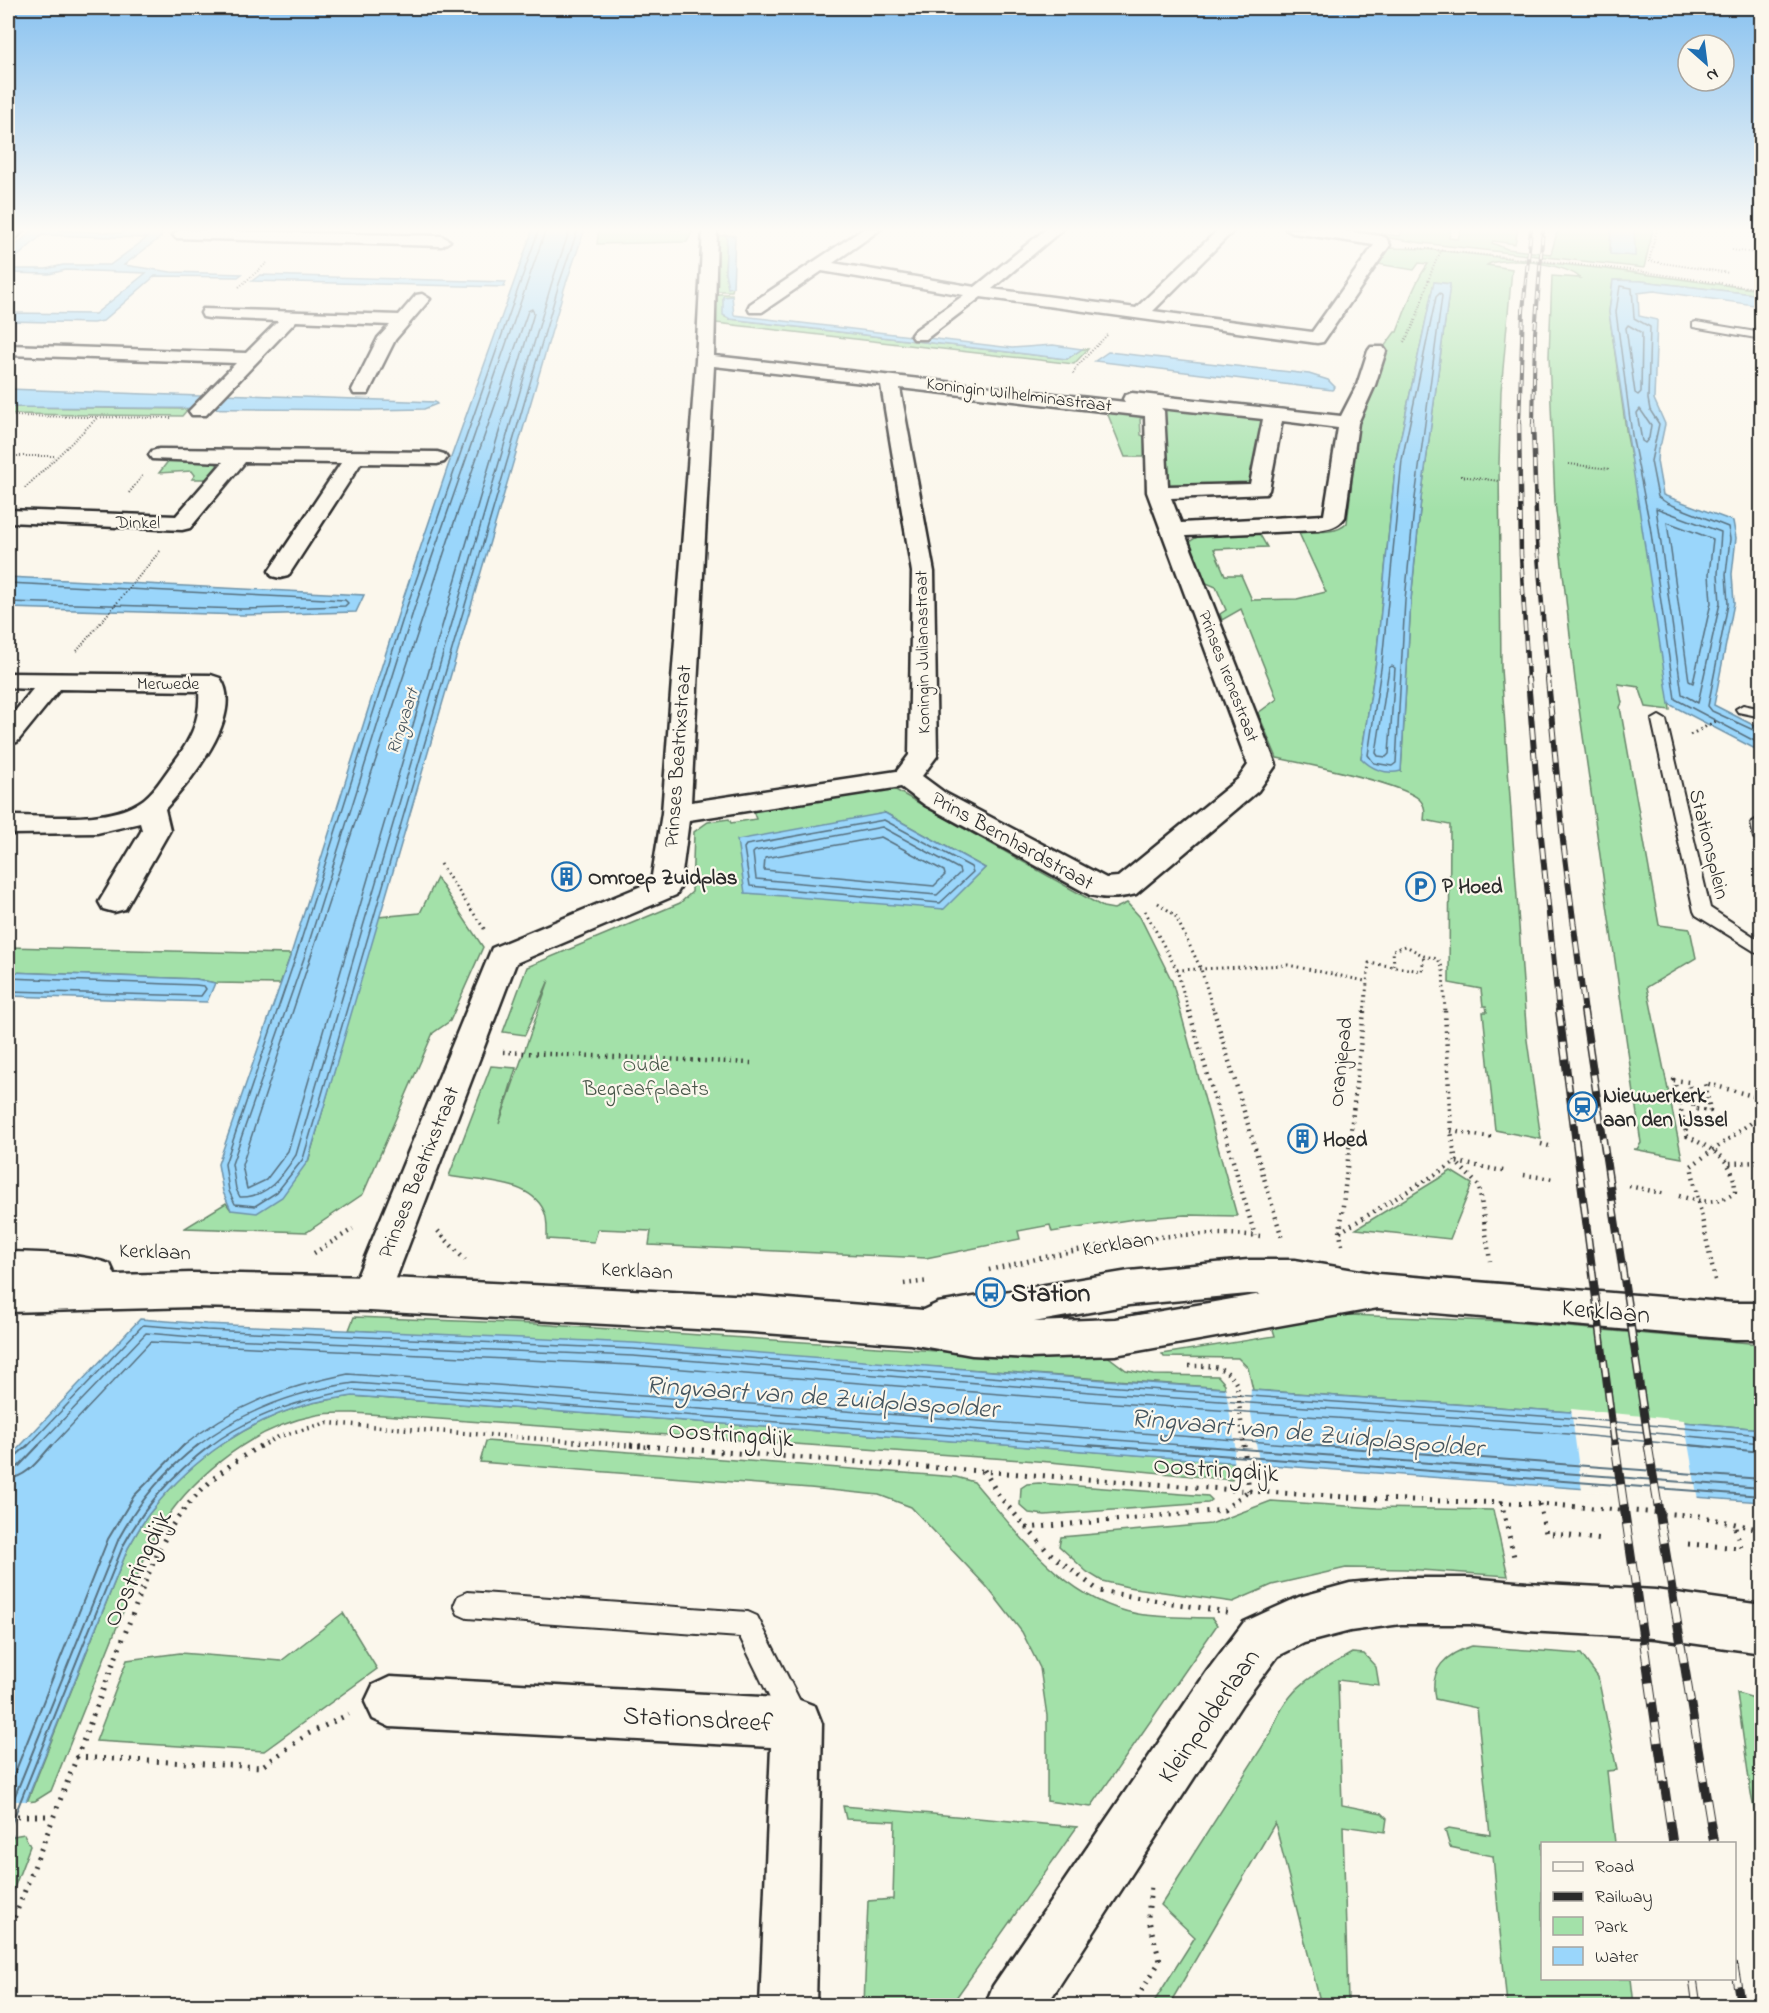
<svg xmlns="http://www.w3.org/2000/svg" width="1769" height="2013" font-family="'Indie Flower',sans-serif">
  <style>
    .green { fill: #a3e1a9; stroke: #67866a; stroke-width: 1.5; fill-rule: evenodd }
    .water { fill: #9ad6fb; stroke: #6e92a8; stroke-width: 1.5 }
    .pier { fill: #fbf7ec }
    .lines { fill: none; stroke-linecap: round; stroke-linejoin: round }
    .shore-far1 { stroke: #576f7e; stroke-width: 1.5 }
    .shore { stroke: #576f7e; stroke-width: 2 }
    .lane-casing { stroke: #2b2b2b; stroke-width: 4 }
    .street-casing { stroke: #2b2b2b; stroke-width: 5 }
    .secondary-casing { stroke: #2b2b2b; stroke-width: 5 }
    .path-far3 { stroke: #2b2b2b; stroke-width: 2; stroke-dasharray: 1 2; stroke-linecap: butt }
    .path-far2 { stroke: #2b2b2b; stroke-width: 3; stroke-dasharray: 1.5 4; stroke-linecap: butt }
    .path-far1 { stroke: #2b2b2b; stroke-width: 4.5; stroke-dasharray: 1.5 5; stroke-linecap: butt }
    .path { stroke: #2b2b2b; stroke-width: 5; stroke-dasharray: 2 7; stroke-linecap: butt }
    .lane { fill: #fbf7ec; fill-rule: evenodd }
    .street { fill: #fbf7ec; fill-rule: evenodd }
    .secondary { fill: #fbf7ec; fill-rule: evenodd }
    .rail-far4-casing { stroke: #2b2b2b; stroke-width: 4 }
    .rail-far3-casing { stroke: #2b2b2b; stroke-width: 4.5 }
    .rail-far2-casing { stroke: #2b2b2b; stroke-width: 6 }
    .rail-far1-casing { stroke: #2b2b2b; stroke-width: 8 }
    .rail-casing { stroke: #2b2b2b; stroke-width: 9 }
    .rail-far4 { stroke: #fbf7ec; stroke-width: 2; stroke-dasharray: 7; stroke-linecap: butt }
    .rail-far3 { stroke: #fbf7ec; stroke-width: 3; stroke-dasharray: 9; stroke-linecap: butt }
    .rail-far2 { stroke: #fbf7ec; stroke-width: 4; stroke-dasharray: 12; stroke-linecap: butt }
    .rail-far1 { stroke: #fbf7ec; stroke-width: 5; stroke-dasharray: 16; stroke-linecap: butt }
    .rail { stroke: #fbf7ec; stroke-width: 7; stroke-dasharray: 20; stroke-linecap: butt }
    .labels { text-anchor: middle; stroke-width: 4.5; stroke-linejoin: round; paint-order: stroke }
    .far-street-label { font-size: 18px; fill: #2b2b2b; stroke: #fbf7ec }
    .far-water-label { font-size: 18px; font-style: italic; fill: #47565f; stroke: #fbf7ec }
    .street-label { font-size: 21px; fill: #2b2b2b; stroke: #fbf7ec }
    .poi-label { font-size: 21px; font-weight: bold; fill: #2b2b2b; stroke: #fbf7ec; text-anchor: start }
    .park-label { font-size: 21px; fill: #49584a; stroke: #fbf7ec }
    .near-poi-label { font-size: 26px; font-weight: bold; fill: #2b2b2b; stroke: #fbf7ec; text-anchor: start }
    .near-street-label { font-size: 26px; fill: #2b2b2b; stroke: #fbf7ec }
    .near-water-label { font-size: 27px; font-style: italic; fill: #47565f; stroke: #fbf7ec }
  </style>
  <rect width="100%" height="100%" fill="#fbf7ec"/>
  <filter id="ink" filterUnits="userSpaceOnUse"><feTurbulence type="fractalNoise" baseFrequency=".0167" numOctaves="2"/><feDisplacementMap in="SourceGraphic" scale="12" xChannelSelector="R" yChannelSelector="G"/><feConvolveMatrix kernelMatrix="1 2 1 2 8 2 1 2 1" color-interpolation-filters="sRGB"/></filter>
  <g filter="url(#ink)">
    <g class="green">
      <polygon points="599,229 693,230 687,242 597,244"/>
      <polygon points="1332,229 1400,236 1403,229 1451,229 1449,238 1458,239 1461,229 1518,229 1515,244 1493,241 1492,243 1507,249 1551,254 1558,229 1611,229 1610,253 1635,256 1634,229 1653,229 1644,268 1422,243"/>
      <polygon points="727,235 725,272 728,287 733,287 732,291 714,291 716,236"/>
      <path d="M1390,248L1425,249L1606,269L1761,290V295L1641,281L1613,280L1609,312L1627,436L1634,471L1665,663L1670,710L1646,707L1639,687L1618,684L1622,703L1620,707L1659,925L1690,929L1696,958L1647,987L1682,1158L1633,1149H1637L1641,1143L1575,680L1555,502L1549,356L1552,276L1580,278C1567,264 1503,255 1487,265L1512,269L1501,391L1499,465L1501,669L1527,1040L1541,1139L1495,1130L1483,1012H1487L1486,1006H1483L1481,989L1449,983L1450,825L1424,820C1425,812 1426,806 1419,799C1399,782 1306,764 1277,758L1258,713L1277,699L1241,609L1222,620L1220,614L1226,610L1216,587L1204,582L1188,544C1198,529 1241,533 1259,533L1267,547L1214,549L1225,575H1241L1252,600L1297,599L1326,592L1298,531C1312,531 1337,535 1347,523L1360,414L1377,379L1384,347L1395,332H1397C1406,309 1414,283 1428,264L1419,263L1414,270L1378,264ZM1434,282L1450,284L1421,499L1411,600L1401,771L1361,758L1376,661L1396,459Z"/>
      <polygon points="714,294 732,294 732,296 723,297 725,317 730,319 1067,359 1082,349 1088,349 1074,364 716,323 713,322"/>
      <polygon points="8,407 188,409 182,416 8,414"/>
      <polygon points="1157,407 1271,416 1255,488 1168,491 1163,410"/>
      <polygon points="1106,410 1146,415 1147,417 1140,419 1141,435 1148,438 1149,457 1125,457"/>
      <polygon points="169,460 213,461 220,467 212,479 192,479 195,475 192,471 159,473"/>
      <path d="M894,789L1103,907L1114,909L1127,903L1140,917L1172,981L1237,1216L1185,1215L1134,1219L1052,1232L1050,1225L1018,1231L1020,1239L926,1258L649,1245L651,1231L598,1229L594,1242L547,1239C547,1230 548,1219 544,1211C530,1179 478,1182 449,1176L491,1066L516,1068L499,1124L549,980L525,1035L503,1032L527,967L680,903L692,892L694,832L708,822L729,819L731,823L756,819L753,811ZM885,813L985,868L943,909Z"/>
      <polygon points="437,878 483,947 450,1021 433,1033 363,1194 307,1232 185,1228 226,1203 231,1210 308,1162 378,917 420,913"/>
      <polygon points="8,947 291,954 280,984 215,983 196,979 8,972"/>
      <polygon points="1451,1171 1472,1184 1450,1239 1356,1229"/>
      <polygon points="1350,1315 1511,1322 1761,1344 1761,1429 1570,1412 1253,1390 1248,1368 1238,1358 1164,1357 1162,1354 1275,1336 1271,1323"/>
      <polygon points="354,1317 535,1324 996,1355 1106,1355 1126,1370 1153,1375 1218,1376 1225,1384 1225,1388 966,1369 349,1330"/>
      <path d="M352,1396L1234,1462L1232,1480L1050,1462L354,1413C342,1413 329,1412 317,1415C248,1428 185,1482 151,1542L51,1791L35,1801L27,1802L128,1548C136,1535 143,1520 153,1509C192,1459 250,1419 312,1403C325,1400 339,1398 352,1396Z"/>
      <path d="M486,1441L956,1477L974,1482C1020,1535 1064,1600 1138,1614C1162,1618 1188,1617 1212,1618L1217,1625L1091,1807L1047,1801V1716L1040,1668L1022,1632L987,1587L911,1507L879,1495L810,1488L480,1462Z"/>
      <polygon points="1039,1483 1208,1496 1212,1500 1208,1503 1045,1515 1029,1513 1020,1505 1021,1488 1027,1484"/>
      <polygon points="1271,1501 1377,1508 1493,1510 1508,1576 1406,1569 1346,1568 1272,1585 1233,1602 1128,1587 1102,1581 1087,1572 1059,1546 1061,1537 1211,1524"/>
      <polygon points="343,1613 377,1669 264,1751 96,1741 127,1660 180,1653 281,1661"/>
      <path d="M1472,1646L1581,1654L1598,1677L1617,1770L1607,1771L1615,1843L1542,1844V1978L1631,1979L1634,2005H1507L1493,1856L1450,1847L1445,1830L1449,1828L1490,1835L1477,1708L1435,1699C1429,1668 1446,1654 1472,1646Z"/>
      <path d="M1352,1653L1364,1654L1376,1667L1379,1685L1338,1680L1342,1805L1382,1813L1387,1818L1385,1832L1343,1826L1348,2001L1366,2005H1321L1275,1823L1169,2005H1152L1195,1937L1161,1905L1271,1733C1287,1686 1312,1676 1352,1653Z"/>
      <polygon points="1737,1693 1761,1700 1761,1843 1751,1794"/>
      <polygon points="843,1806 1077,1827 951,2005 864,2005 868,1901 893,1899 895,1821 846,1819"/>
      <polygon points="24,1834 30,1846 8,1904 8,1847 13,1836"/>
    </g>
    <g class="water">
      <polygon points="34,229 121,233 128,229 141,229 139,231 162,232 161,237 124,265 171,272 242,274 238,277 155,276 103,321 93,323 8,321 8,313 95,314 146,273 66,270 49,274 8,273 8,269 46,269 63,265 110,265 147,238 42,235 8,265 8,252"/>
      <polygon points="533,229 585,229 565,286 308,1161 282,1197 257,1213 231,1210 223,1192 218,1164 291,954 401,605 448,466"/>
      <polygon points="1611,229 1634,229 1635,256 1610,254"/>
      <polygon points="727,235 735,236 733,287 728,288 725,272"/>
      <polygon points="260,275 506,282 504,287 252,281"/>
      <polygon points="1613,280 1641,281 1761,295 1761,306 1654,291 1638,293 1639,316 1657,320 1654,399 1665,424 1661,443 1658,449 1657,461 1663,495 1733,521 1736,538 1732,574 1734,603 1714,705 1761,729 1761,752 1669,704 1609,312"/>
      <path d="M1434,282L1450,284L1421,499L1411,600L1401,771C1386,775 1371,769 1361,758L1376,661L1396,459Z"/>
      <polygon points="732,296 734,315 1012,348 1053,345 1082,349 1067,359 730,319 723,315 723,297"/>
      <polygon points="1108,352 1309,374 1328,380 1335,387 1332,390 1095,361"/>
      <polygon points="8,389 200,396 222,394 435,402 437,404 424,409 371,410 8,407"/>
      <polygon points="8,577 364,595 356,612 243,615 8,608"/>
      <polygon points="885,813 985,868 944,909 745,893 737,840"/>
      <polygon points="8,972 196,979 215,983 207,1002 8,996"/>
      <path d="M140,1319L206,1324L634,1343L1104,1380L1570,1412L1761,1429V1502L353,1396C339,1398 325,1400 312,1403C250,1419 192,1459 153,1509C143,1520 136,1535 128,1548L8,1847V1459Z"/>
    </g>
    <g class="pier">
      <polygon points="1225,1385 1251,1387 1250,1407 1260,1467 1233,1465 1235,1445"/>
      <polygon points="1571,1409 1684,1420 1698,1500 1582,1491"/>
      <polygon points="8,1801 31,1801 16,1835 8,1834"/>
    </g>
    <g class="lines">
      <g class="shore-far1">
        <polyline points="539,229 407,606 296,956 225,1164 229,1191 235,1204 255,1206 277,1192 303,1159 559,284 578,229"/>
        <path d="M546,229L414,609L304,958L232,1164L236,1189L240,1197C268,1198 282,1176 296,1155L552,282L570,229"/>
        <polygon points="1440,293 1442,296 1415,498 1405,600 1396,763 1392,766 1374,763 1368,755 1382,662 1402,460 1436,297"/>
        <polygon points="532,309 534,313 288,1151 266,1180 247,1189 242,1165 454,523 528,311"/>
        <polygon points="1628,325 1642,333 1641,392 1638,395 1635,393 1626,328"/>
        <polygon points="1640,409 1651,425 1649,438 1645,443 1642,441 1637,413"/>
        <polygon points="1656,508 1721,532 1718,574 1720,603 1698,703 1682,694"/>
        <polygon points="1667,522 1713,539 1709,574 1711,603 1693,683 1689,681"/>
        <polyline points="8,583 345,600 348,603 345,606 243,609 8,602"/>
        <polygon points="1392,666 1395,668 1389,754 1386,757 1378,756 1376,753 1389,668"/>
        <polyline points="1762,734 1712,711 1708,706 1728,604 1726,574 1730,539 1728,527 1667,503 1658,497 1651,461 1659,424 1650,410 1648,399 1650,327 1634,318 1632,288 1620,286 1616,312 1632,435 1650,526 1675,699 1762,745"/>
        <polygon points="884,820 971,867 973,872 940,903 750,886 744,848 746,845"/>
        <polygon points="882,827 959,869 960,873 937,895 756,879 753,853 755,851"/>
        <polygon points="881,837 944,871 945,875 934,886 764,870 765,858"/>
        <polyline points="8,978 195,985 204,986 206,989 201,996 8,991"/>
        <polyline points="27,1447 143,1325 206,1330 633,1349 1104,1386 1570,1418 1762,1435"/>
        <polyline points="37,1447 146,1333 205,1338 633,1356 1103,1393 1569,1425 1762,1443"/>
        <polyline points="51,1447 150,1342 632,1365 1102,1402 1569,1434 1706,1447"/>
        <path d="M182,1447C233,1405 284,1387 348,1374L1328,1447"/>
        <path d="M196,1447C242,1411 296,1391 354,1383L1209,1447"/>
        <path d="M209,1447C250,1415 302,1399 353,1390L1108,1447"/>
      </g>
      <g class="shore">
        <polyline points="1088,1445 1762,1496"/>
        <polyline points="1189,1445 1762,1488"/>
        <polyline points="1308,1445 1762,1479"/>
        <polyline points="1690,1445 1762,1452"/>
        <polyline points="8,1463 28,1445"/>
        <polyline points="8,1470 19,1466 39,1445"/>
        <path d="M8,1479C28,1477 39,1459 52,1445"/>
        <polyline points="8,1790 108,1539 134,1496 184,1445"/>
        <path d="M8,1813L119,1538C139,1501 165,1471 198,1445"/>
        <path d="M8,1832L123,1546C145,1505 173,1474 211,1445"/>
      </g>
      <defs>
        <g id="lane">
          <polygon points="1696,322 1762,333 1762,339 1693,327 1693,323"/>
          <polygon points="1743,705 1762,709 1762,717 1738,712 1736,709"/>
          <polygon points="1659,716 1666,720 1710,908 1762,942 1762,956 1696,915 1694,911 1652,720"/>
          <polygon points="1762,816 1762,843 1754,838 1751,823"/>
          <polygon points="467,1592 748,1612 757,1616 809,1719 805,1729 795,1733 785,1729 740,1637 467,1618 458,1614 454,1605 458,1596"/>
        </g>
        <g id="street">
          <polygon points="9,229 25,229 13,241 8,243"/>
          <path d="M703,229H717L714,356L1125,402L1123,399L1125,395L1132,393L1341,416L1357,385L1368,351L1371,347H1383L1386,351L1375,385L1358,423L1345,517C1338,527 1330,528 1318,530L1186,536L1276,765L1258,791L1136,894C1121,898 1105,899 1090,895L925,805L901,787L689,820L680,888L676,895L516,963L390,1294L384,1306L370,1311L356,1306L350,1294L492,948L651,882L662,813L696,360ZM714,366L881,385L912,572L909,755L897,771L691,802ZM900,388L1145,416L1147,492L1248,765L1238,779L1118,877L1106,878L945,793L922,776L937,756L934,572ZM1161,408L1263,419L1250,484L1168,486L1164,411ZM1282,421L1338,428L1324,515L1181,523L1171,498L1266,494L1269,490Z"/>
          <polygon points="863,229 881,229 833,263 975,287 1046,229 1063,229 992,289 1136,308 1219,229 1235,229 1153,311 1312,332 1374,245 1293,233 1286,229 1330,229 1381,236 1386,238 1390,245 1323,342 1317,343 981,297 926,339 914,339 911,335 914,331 964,295 822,271 762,312 750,312 748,308 750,304"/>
          <polygon points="181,230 442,236 450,241 442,246 176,238 173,235 176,232"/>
          <polygon points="422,294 430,299 395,340 368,394 354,394 352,390 378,338 390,325 296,321 206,415 192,415 189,411 236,363 8,355 8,345 246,353 278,321 209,318 203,317 201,313 203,309 399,315 416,295"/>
          <polygon points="159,449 437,452 444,454 447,458 444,462 437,464 361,463 288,576 280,578 272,576 269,571 341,463 245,462 190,528 182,530 8,522 8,510 176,516 223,462 152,459 149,455 152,451"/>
          <path d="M8,673L211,675L220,678C246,715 189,783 165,809L170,830L125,909L114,912L103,909L99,902L142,830L140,823L97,833L8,834V816C46,815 104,824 138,803C153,795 164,775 174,762C191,740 201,718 199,691L60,689L17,742L8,744V720L33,689L8,688Z"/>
          <polygon points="1401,1578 1470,1578 1527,1583 1655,1590 1762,1605 1762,1653 1655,1638 1527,1631 1470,1624 1401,1624 1350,1631 1304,1643 1278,1656 1242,1704 1046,2006 985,2006 993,1986 1208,1670 1244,1622 1299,1597 1350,1583"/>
          <polygon points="390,1677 797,1699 815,1706 822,1724 816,2006 760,2006 771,1747 390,1727 373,1719 365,1702 373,1685"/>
        </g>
        <path id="secondary" d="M8,1252C42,1253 77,1253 110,1264L115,1275L193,1273L370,1277L752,1296L923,1310L938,1303L1129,1271L1248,1260H1295L1378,1274L1734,1303H1762V1339H1734L1378,1308L1115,1355L1030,1358L972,1355L910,1344L752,1332L370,1311L193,1307L8,1312ZM1248,1294H1261L1115,1319L1034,1322L1129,1305Z"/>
      </defs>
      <use href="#lane" class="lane-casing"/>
      <use href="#street" class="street-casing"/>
      <use href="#secondary" class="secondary-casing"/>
      <g class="path-far3">
        <polyline points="1657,229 1649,261 1729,273"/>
        <polyline points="1408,247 1630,270 1762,289"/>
        <polyline points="1732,250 1762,254"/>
        <polyline points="239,287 267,263"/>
        <path d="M1404,342C1423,314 1424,279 1442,250"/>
        <polyline points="1073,374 1078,365 1107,335"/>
        <polyline points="8,416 172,418"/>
        <polyline points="8,456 56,456"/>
        <polyline points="1569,464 1610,469"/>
        <polyline points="1461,476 1499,481"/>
        <polyline points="25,488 97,418"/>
        <polyline points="129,493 143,475"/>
        <polyline points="77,651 160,551"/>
      </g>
      <g class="path-far2">
        <polyline points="1690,735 1718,720"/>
        <polyline points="440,864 485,930"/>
        <polyline points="1158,903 1175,915 1201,969 1214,1013"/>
        <polyline points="1145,911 1177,970 1189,1013"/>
        <polyline points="1394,966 1393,950 1406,946 1424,956 1438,959 1443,969 1445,1013"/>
        <polyline points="1177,970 1288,965 1365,981"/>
        <polyline points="1364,1013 1369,963 1422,971 1424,956"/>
      </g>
      <g class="path-far1">
        <polyline points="1189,1011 1255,1236"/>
        <polyline points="1214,1011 1282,1238"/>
        <polyline points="1445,1011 1451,1131 1456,1162 1479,1186 1490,1261"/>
        <polyline points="503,1052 751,1063"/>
        <polyline points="1762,1094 1757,1097 1762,1112"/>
        <polyline points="1451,1131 1494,1138"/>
        <polyline points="1541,1144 1549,1146"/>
        <polyline points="1730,1163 1762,1162"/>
        <polyline points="1524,1175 1553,1179"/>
        <polyline points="1629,1186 1666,1194"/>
        <path d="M1679,1196C1700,1202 1717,1206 1735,1192C1735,1158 1713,1150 1687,1136L1674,1080L1689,1082L1694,1109L1710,1111L1705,1083L1757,1097"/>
        <polyline points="438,1231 465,1260"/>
        <polyline points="1340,1232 1456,1162 1508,1172"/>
        <polyline points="1342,1245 1340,1233 1364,1011"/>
        <polyline points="314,1253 353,1229"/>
        <path d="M989,1270C1079,1249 1167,1227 1260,1236"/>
        <polyline points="1715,1280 1691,1166 1762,1115"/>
        <polyline points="904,1284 929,1281"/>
        <path d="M1189,1366C1210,1366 1226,1364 1237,1385L1244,1447"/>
        <polyline points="260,1447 280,1436 328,1423 650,1447"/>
      </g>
      <g class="path">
        <polyline points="630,1445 1249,1491 1378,1499 1539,1504 1700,1516 1762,1530"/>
        <polyline points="1244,1445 1249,1491"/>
        <polyline points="984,1470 999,1496 1027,1528"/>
        <polyline points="1501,1501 1515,1561"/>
        <polyline points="1539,1504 1546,1533 1603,1540"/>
        <polyline points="1688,1544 1741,1548 1734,1524"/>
        <polyline points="1227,1612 1099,1591 1047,1551 1027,1528 1224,1510 1248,1491"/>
        <polyline points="76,1757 261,1767 308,1734 349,1714"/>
        <polyline points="8,1816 53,1816"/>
        <path d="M8,1934L147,1577C155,1560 162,1542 172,1526C194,1492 227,1464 262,1445"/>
        <polyline points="1132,2006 1160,1961 1148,1917 1151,1886"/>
      </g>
      <use href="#lane" class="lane"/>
      <use href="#street" class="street"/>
      <use href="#secondary" class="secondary"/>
      <defs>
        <g id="rail-far4">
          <polyline points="1519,425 1523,311 1531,229"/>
          <polyline points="1533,425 1535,333 1543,229"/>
        </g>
        <g id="rail-far3">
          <polyline points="1519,424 1521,555 1528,680"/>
          <polyline points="1533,424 1537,542 1548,680"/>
        </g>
        <g id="rail-far2">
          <polyline points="1528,679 1541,836 1559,1013"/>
          <polyline points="1548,679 1563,841 1585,1013"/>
        </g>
        <g id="rail-far1">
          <polyline points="1559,1011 1615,1447"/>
          <polyline points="1584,1011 1649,1447"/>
        </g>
        <g id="rail">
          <polyline points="1615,1445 1673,1844"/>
          <polyline points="1648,1445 1714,1844"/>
          <polyline points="1734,1966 1741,2006"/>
          <polyline points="1693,1978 1697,2006"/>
        </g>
      </defs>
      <use href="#rail-far4" class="rail-far4-casing"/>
      <use href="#rail-far3" class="rail-far3-casing"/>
      <use href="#rail-far2" class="rail-far2-casing"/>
      <use href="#rail-far1" class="rail-far1-casing"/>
      <use href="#rail" class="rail-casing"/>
      <use href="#rail-far4" class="rail-far4"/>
      <use href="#rail-far3" class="rail-far3"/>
      <use href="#rail-far2" class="rail-far2"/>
      <use href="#rail-far1" class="rail-far1"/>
      <use href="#rail" class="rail"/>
    </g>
  </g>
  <linearGradient id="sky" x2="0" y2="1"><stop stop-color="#89c2f0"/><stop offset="0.45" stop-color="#fdfbf6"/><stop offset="1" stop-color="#fdfbf6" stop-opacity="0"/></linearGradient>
  <rect width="1769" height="511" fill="url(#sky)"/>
  <defs>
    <symbol id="building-ring" viewBox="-11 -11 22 22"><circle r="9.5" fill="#fbf7ec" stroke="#1f6fb2" stroke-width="1.5"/><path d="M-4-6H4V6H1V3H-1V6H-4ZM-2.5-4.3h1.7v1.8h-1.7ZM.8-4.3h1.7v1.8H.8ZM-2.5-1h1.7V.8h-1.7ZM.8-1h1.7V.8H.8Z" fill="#1f6fb2"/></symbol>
    <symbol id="parking-ring" viewBox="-11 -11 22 22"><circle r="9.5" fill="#fbf7ec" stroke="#1f6fb2" stroke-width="1.5"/><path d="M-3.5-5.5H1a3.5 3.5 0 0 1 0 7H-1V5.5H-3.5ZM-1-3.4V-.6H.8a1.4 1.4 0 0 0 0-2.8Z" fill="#1f6fb2"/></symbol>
    <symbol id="station-ring" viewBox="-11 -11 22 22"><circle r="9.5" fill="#fbf7ec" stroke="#1f6fb2" stroke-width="1.5"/><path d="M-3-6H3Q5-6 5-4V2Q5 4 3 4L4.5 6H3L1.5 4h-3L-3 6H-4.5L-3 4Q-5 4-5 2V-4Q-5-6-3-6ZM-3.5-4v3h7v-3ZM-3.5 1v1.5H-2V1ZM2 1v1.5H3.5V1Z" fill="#1f6fb2"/></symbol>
    <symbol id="bus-ring" viewBox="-11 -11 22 22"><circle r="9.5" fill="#fbf7ec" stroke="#1f6fb2" stroke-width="1.5"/><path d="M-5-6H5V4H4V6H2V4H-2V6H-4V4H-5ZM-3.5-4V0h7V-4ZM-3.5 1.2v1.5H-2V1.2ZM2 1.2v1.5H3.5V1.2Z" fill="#1f6fb2"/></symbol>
  </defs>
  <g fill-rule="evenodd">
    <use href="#building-ring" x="550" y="860" width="33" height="33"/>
    <use href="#parking-ring" x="1404" y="870" width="33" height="33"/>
    <use href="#station-ring" x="1566" y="1090" width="33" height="33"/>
    <use href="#building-ring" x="1286" y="1122" width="33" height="33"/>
    <use href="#bus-ring" x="974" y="1276" width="33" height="33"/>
  </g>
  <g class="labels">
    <g class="far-street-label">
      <text transform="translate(1019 394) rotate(7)" y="6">Koningin Wilhelminastraat</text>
      <text transform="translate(138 522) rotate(1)" y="6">Dinkel</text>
      <text transform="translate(922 652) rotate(-91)" y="6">Koningin Julianastraat</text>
      <text transform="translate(1229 676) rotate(69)" y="6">Prinses Irenestraat</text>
      <text x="168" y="689">Merwede</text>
    </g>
    <g class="far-water-label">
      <text transform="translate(402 721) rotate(-72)" y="6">Ringvaart</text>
    </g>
    <g class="street-label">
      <text transform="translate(677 756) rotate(-86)" y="7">Prinses Beatrixstraat</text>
      <text transform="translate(1013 840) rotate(29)" y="7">Prins Bernhardstraat</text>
      <text transform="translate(1710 844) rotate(76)" y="7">Stationsplein</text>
      <text transform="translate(1340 1062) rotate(-84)" y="7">Oranjepad</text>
      <text transform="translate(418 1172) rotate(-68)" y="7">Prinses Beatrixstraat</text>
      <text transform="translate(1118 1243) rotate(-9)" y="7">Kerklaan</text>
      <text transform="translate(155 1251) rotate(2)" y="7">Kerklaan</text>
      <text transform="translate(637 1270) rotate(3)" y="7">Kerklaan</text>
    </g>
    <g class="poi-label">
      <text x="588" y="884">Omroep Zuidplas</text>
      <text x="1442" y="893">P Hoed</text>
      <text x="1603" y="1102">Nieuwerkerk<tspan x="1603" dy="24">aan den IJssel</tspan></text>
      <text x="1323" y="1146">Hoed</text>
    </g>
    <g class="park-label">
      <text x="646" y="1071">Oude<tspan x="646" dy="24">Begraafplaats</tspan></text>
    </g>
    <g class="near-poi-label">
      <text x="1011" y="1301">Station</text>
    </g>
    <g class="near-street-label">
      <text transform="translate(1606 1310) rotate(5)" y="9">Kerklaan</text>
      <text transform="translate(731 1433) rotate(4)" y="9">Oostringdijk</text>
      <text transform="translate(1216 1468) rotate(4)" y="9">Oostringdijk</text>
      <text transform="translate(136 1568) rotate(-64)" y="9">Oostringdijk</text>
      <text transform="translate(1208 1715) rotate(-55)" y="9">Kleinpolderlaan</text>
      <text transform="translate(698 1718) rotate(3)" y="9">Stationsdreef</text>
    </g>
    <g class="near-water-label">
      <text transform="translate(822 1396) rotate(4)" y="9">Ringvaart van de Zuidplaspolder</text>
      <text transform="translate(1307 1432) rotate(5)" y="9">Ringvaart van de Zuidplaspolder</text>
    </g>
  </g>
  <rect width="1769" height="2013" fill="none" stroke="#fbf7ec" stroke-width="30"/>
  <rect x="15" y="15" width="1739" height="1983" fill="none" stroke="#2b2b2b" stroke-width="2" filter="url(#ink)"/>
  <rect x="1541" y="1842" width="195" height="138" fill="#fbf7ec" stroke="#a8a59f" stroke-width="1.5"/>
  <rect x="1553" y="1862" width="30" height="9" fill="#fbf7ec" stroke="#a8a59f" stroke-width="1.5"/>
  <text x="1595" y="1872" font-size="18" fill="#2b2b2b">Road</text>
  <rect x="1553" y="1892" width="30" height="9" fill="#2b2b2b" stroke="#a8a59f" stroke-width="1.5"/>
  <text x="1595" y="1902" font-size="18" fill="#2b2b2b">Railway</text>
  <rect x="1553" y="1917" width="30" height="18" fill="#a3e1a9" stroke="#a8a59f" stroke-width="1.5"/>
  <text x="1595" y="1932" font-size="18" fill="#2b2b2b">Park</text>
  <rect x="1553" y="1947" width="30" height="18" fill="#9ad6fb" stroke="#a8a59f" stroke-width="1.5"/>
  <text x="1595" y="1962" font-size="18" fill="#2b2b2b">Water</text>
  <g transform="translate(1706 63) rotate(152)"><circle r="28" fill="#fbf7ec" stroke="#a8a59f" stroke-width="1.5"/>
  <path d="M0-4.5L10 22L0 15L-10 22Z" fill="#1f6fb2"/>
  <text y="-9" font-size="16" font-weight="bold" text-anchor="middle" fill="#2b2b2b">N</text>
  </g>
</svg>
